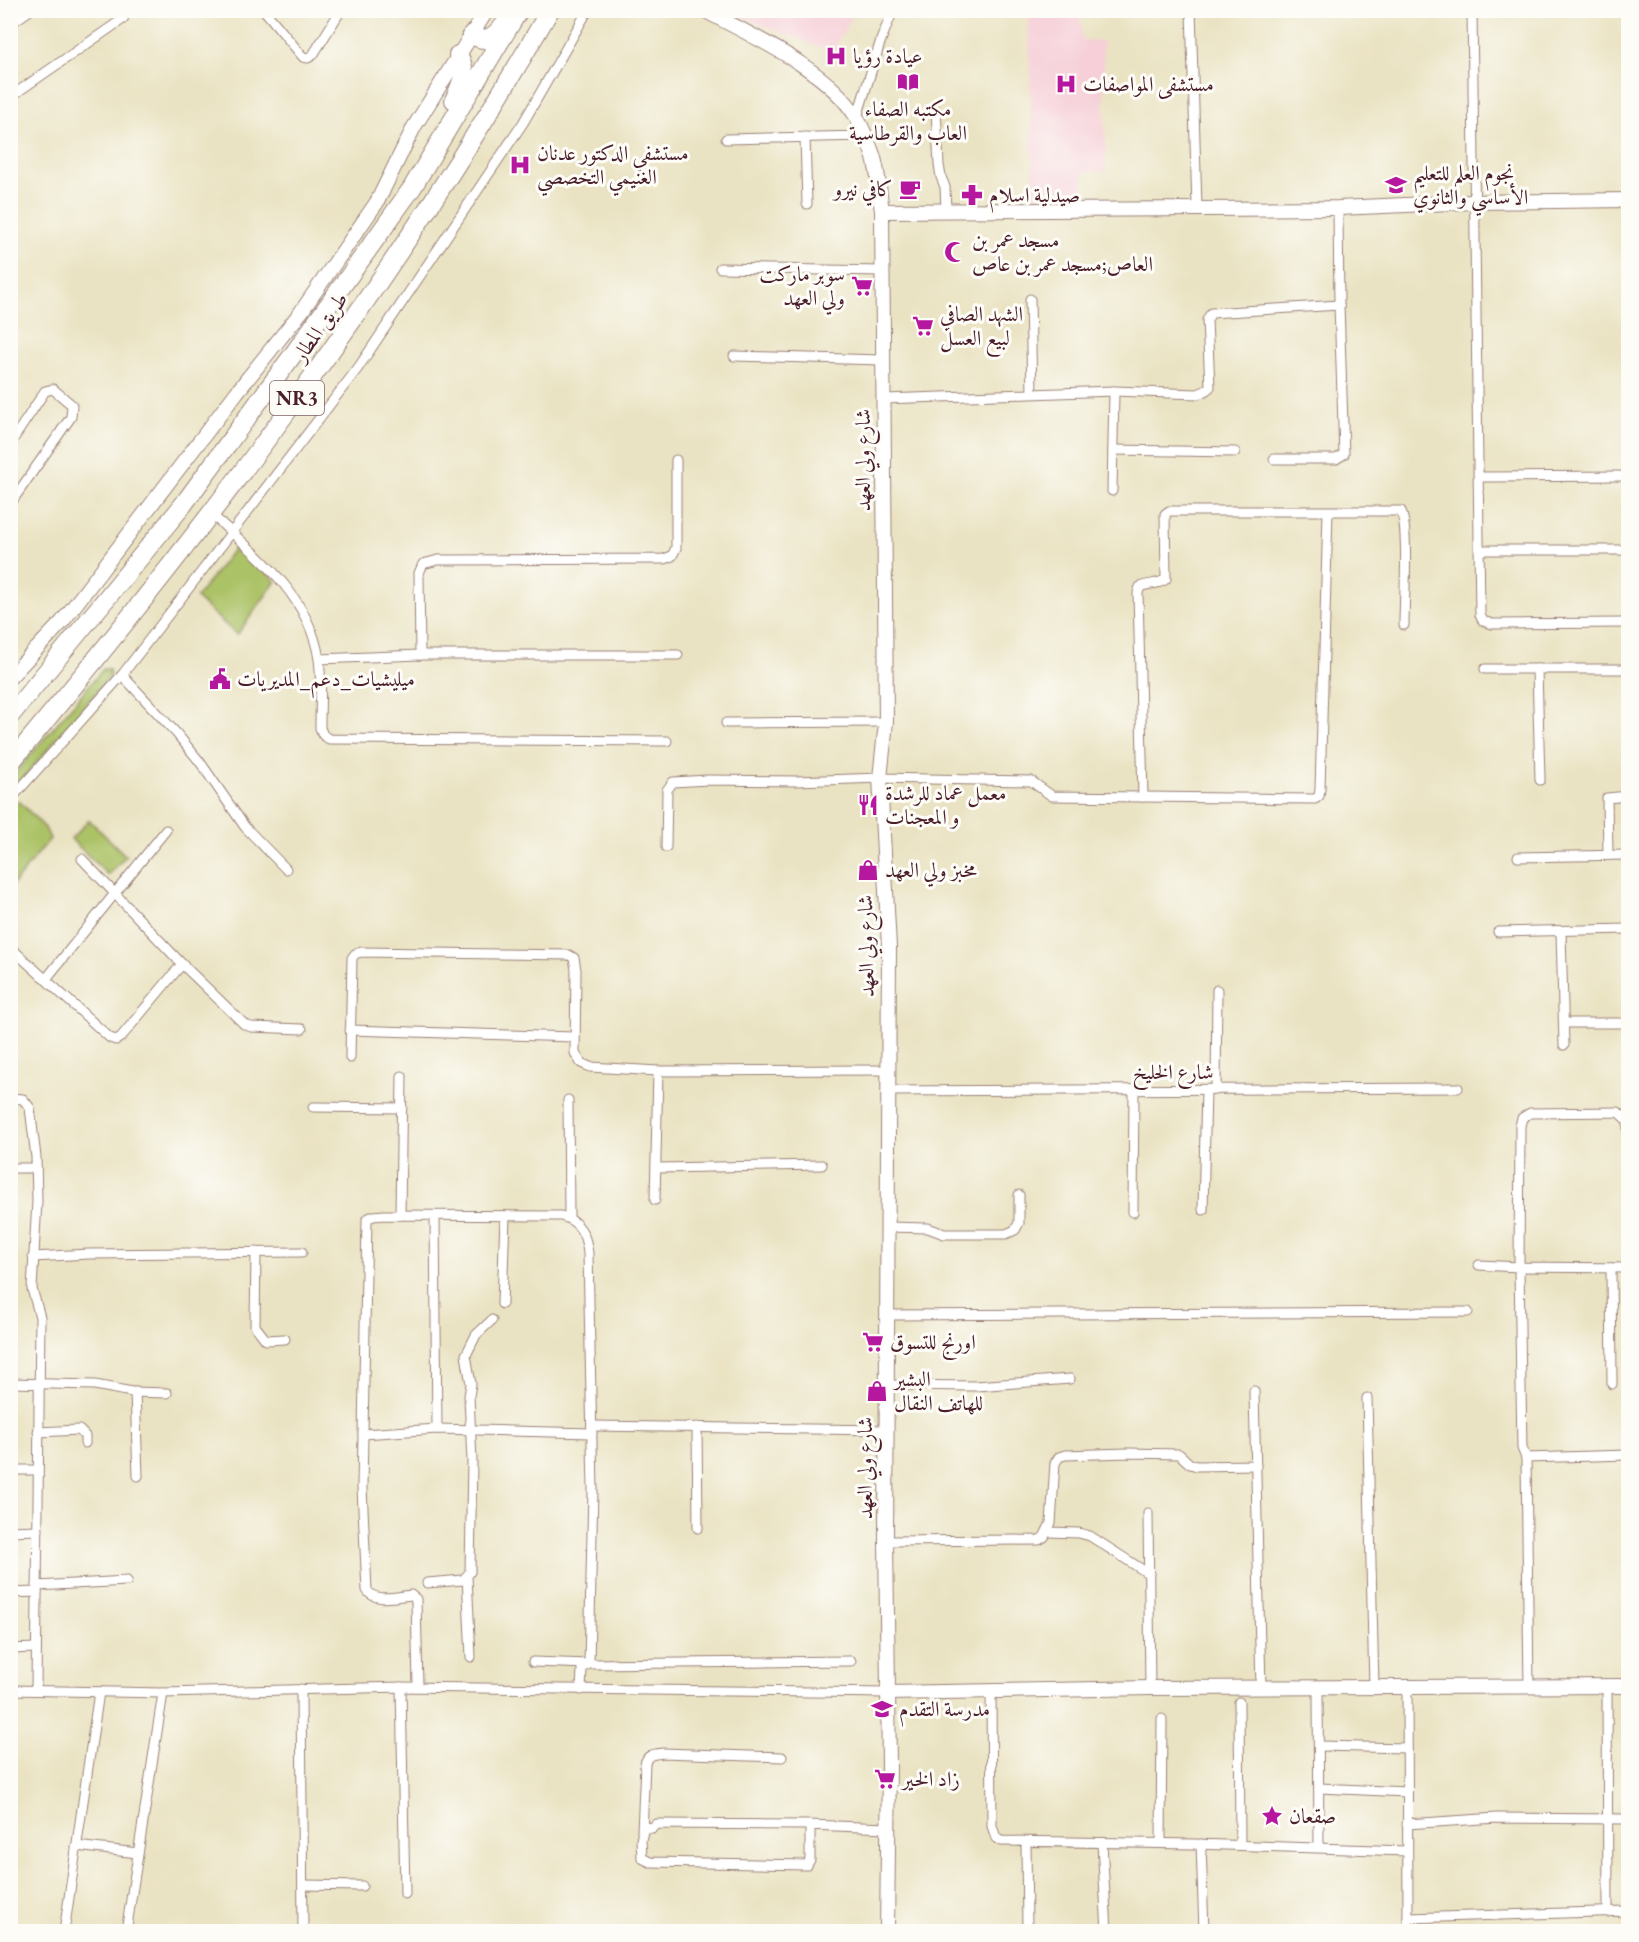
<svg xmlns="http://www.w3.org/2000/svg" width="1639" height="1942" font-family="'EB Garamond',Amiri,serif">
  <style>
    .built { fill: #f6cfd8 }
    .green { fill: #acc266; stroke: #7b7048; stroke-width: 1.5 }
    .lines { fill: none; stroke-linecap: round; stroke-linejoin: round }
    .street-casing { stroke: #9a8177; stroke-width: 11 }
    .secondary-casing { stroke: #9a8177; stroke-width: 16 }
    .highway-casing { stroke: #9a8177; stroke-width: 20 }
    .street { stroke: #fff; stroke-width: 9 }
    .secondary { stroke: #fff; stroke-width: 14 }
    .highway { stroke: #fff; stroke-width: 18 }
    .labels { text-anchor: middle; stroke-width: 6; stroke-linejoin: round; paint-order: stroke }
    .shield { fill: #fdfcf7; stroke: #806168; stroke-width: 1.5 }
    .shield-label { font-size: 20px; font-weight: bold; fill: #4a1f2b }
    .poi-label { font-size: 21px; fill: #4a1f2b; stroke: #fdfcf7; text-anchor: start }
    .street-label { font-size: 21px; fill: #4a1f2b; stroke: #fdfcf7 }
  </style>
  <rect width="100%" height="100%" fill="#fdfcf7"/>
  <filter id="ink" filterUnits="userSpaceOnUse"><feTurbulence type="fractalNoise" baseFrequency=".0167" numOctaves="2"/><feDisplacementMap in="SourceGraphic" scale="12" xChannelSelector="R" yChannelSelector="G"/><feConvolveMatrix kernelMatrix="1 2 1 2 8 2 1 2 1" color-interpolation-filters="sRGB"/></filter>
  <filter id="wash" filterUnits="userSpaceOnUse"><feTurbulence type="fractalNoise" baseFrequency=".008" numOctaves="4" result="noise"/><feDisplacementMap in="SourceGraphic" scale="24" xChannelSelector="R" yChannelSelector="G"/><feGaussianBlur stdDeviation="1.35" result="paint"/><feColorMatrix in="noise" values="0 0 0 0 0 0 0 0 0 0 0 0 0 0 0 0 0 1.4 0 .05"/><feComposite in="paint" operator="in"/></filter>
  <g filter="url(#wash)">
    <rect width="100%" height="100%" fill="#eae3c3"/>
    <g class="built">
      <polygon points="727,11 855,11 832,52"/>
      <polygon points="1028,11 1079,11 1082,40 1103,41 1106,171 1083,172 1084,200 1034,202"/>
    </g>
    <g class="green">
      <polygon points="236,546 276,581 237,635 196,598"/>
      <polygon points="103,669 109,669 110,676 11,793 11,778"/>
      <polygon points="19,801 45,828 50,839 11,887 11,808"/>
      <polygon points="89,820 126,856 108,875 71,839"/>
    </g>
  </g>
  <g filter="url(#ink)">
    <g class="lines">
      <defs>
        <g id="street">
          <polyline points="264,10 303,57 308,58 313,55 341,10"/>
          <polyline points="1191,10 1197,207"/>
          <polyline points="1472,10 1480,615 1483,621 1492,624 1628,623"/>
          <polyline points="10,24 30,10"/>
          <polyline points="10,97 123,19 127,10"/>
          <polyline points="936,110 939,165 941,177 945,187 946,210"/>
          <polyline points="857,117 881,40 893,10"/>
          <polyline points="805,137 807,204"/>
          <polyline points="726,139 865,136"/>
          <polyline points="720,268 882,271"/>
          <polyline points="1030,299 1032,393"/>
          <polyline points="734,356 882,360"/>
          <polyline points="884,399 1114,391 1198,394 1205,391 1210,387 1207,320 1211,313 1339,305"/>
          <polyline points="10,444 45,391 53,389 72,405 71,417 10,504"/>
          <polyline points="1113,450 1235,452"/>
          <polyline points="1274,459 1336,459 1344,454 1339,305 1338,208"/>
          <polyline points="1479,477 1628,476"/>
          <polyline points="1112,491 1114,391"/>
          <path d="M212,515C257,555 309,595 319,659C322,681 320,705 320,728L323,735L329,739L667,741"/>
          <polyline points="1480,550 1628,550"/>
          <polyline points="420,655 419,573 423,564 438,560 664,559 672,556 676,548 676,460"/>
          <polyline points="319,659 420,655 678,655"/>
          <polyline points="1485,669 1628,669"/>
          <polyline points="1537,669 1540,780"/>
          <polyline points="122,675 177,734 200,762 245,827 286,869"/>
          <polyline points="726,723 886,722"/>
          <path d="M1143,797L1138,593L1140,587C1148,583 1159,585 1166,579L1165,514L1169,511H1401C1409,529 1404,601 1404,625"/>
          <polyline points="10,800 122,675 358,368 523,123 588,10"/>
          <polyline points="666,847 667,790 673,782 708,780 796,781 880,778 1031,781 1052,796 1315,799 1319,796 1320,789 1328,512"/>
          <polyline points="1608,855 1607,798 1628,796"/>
          <polyline points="1518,857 1628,855"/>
          <polyline points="82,859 182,964 244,1024 251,1027 302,1029"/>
          <polyline points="1561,931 1564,1045"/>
          <polyline points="1498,932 1628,929"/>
          <polyline points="10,947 110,1038 116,1040 121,1037 182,964"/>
          <polyline points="46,979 166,830"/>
          <polyline points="1564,1023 1620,1023"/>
          <polyline points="350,1030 574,1037"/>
          <polyline points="350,1058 352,958 355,954 361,952 569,955 574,958 576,970 575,1053 581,1063 590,1067 658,1071 888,1070"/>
          <polyline points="1216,1090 1217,990"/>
          <polyline points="888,1091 1458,1088"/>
          <polyline points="10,1098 23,1099 30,1108 36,1157 37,1201 32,1289 40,1317 36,1690"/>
          <polyline points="568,1100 569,1218"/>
          <polyline points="313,1107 402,1108"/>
          <polyline points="1628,1133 1628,1121 1618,1112 1530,1113 1522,1118 1520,1126 1519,1267 1628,1268"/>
          <polyline points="10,1168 36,1168"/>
          <polyline points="657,1168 822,1165"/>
          <polyline points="655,1200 658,1071"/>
          <polyline points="1203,1210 1206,1090"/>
          <polyline points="1133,1212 1134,1090"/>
          <polyline points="400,1215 402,1076"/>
          <polyline points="435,1216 437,1429"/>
          <polyline points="887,1227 928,1228 944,1234 1006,1234 1015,1230 1019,1223 1019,1195"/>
          <polyline points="256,1252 255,1326 266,1340 285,1339"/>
          <polyline points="33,1257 89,1254 302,1252"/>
          <polyline points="1479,1265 1519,1267 1522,1448 1526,1458 1628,1455"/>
          <polyline points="1611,1268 1612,1384"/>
          <polyline points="502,1304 505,1216"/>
          <polyline points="887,1315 1468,1312"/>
          <polyline points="10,1383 95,1385 132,1392 167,1393"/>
          <polyline points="887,1385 976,1386 1070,1379"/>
          <polyline points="1254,1391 1261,1689"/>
          <polyline points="135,1392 138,1476"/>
          <polyline points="1367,1398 1374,1687"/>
          <polyline points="592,1426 887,1430"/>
          <polyline points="697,1427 698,1528"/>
          <polyline points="38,1432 79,1430 85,1436 85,1443"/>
          <polyline points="363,1434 437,1429 592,1433"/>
          <polyline points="1526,1458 1529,1687"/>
          <polyline points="10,1470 37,1470"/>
          <polyline points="1148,1513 1150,1688"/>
          <polyline points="10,1531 38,1530"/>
          <polyline points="1048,1532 1079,1533 1090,1536 1149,1574"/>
          <polyline points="886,1541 1039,1540 1044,1537 1051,1523 1055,1463 1059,1457 1065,1455 1128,1453 1179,1454 1190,1464 1197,1466 1256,1465"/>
          <polyline points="467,1577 471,1657"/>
          <polyline points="427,1583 463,1580 470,1572 472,1461 469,1396 471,1384 466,1355 476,1335 492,1320"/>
          <polyline points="37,1586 127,1581"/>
          <polyline points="10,1593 37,1592"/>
          <polyline points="10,1649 36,1648"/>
          <polyline points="533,1662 589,1664 851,1661"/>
          <polyline points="1607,1686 1608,1912"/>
          <polyline points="401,1687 405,1894"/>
          <path d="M418,1687L416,1599L411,1595C398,1596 374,1603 367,1590L362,1488L367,1219L373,1216L384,1215L561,1216C580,1221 586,1235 588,1253L593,1490L589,1664L582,1668L581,1690"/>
          <polyline points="1407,1688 1408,1918 1628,1911"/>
          <polyline points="301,1689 303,1932"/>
          <polyline points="1318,1689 1319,1847"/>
          <polyline points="10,1690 163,1693 401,1687 888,1693"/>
          <polyline points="991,1692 992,1826 996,1838 1001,1841 1194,1844 1407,1851"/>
          <polyline points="1239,1702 1240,1845"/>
          <polyline points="1319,1746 1407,1748"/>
          <polyline points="1319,1788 1407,1792"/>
          <polyline points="1407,1824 1497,1818 1628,1819"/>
          <polyline points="810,1825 810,1860 807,1865 650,1862 642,1858 641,1840 644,1827 652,1828 656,1824 808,1825 888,1828"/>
          <path d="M642,1832L645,1764C647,1754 654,1754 663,1753L782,1757"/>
          <polyline points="1026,1842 1027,1932"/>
          <polyline points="1102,1843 1107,1932"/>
          <polyline points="1161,1843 1162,1719"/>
          <polyline points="1201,1844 1204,1932"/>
          <polyline points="76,1846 138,1853"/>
          <polyline points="303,1885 362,1886"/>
          <polyline points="64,1932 99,1692"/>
          <polyline points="126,1932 163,1693"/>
          <polyline points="1408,1932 1408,1918"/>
        </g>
        <g id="secondary">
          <path d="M704,10C752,36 829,70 857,118C863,129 868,141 872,152C879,170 879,192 882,211L886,722L880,778L889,947L886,1541L889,1766L887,1932"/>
          <polyline points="882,211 1338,208 1474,202 1628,200"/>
          <polyline points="10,677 62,622 237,392 301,312 377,202 414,127 487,10"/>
          <polyline points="888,1693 1150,1688 1628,1686"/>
        </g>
        <g id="highway">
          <path d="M472,34C486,46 496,34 506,23"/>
          <path d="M454,100C461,84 469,71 458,55"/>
          <polyline points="10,716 183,505 292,356 412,188 519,10"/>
          <path d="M10,763C209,526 396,278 550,10"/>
        </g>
      </defs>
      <use href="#street" class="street-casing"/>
      <use href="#secondary" class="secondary-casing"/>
      <use href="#highway" class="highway-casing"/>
      <use href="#street" class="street"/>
      <use href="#secondary" class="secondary"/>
      <use href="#highway" class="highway"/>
    </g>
  </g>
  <defs>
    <symbol id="hospital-bare" viewBox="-9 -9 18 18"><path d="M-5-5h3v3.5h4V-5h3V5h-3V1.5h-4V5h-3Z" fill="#b5179e" stroke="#fdfcf7" stroke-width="2.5" paint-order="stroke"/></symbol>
    <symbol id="library-bare" viewBox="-9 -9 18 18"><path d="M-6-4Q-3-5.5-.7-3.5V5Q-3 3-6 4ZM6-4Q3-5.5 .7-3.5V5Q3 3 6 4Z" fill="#b5179e" stroke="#fdfcf7" stroke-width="2.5" paint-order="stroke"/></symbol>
    <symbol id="school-bare" viewBox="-9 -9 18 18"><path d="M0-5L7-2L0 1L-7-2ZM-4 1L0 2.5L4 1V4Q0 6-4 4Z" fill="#b5179e" stroke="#fdfcf7" stroke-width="2.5" paint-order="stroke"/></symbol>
    <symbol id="cafe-bare" viewBox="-9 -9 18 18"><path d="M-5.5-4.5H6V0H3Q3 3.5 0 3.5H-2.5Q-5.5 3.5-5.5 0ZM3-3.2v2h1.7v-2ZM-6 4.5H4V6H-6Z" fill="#b5179e" stroke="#fdfcf7" stroke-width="2.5" paint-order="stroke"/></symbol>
    <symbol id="pharmacy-bare" viewBox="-9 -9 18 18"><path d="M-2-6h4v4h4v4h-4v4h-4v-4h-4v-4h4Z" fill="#b5179e" stroke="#fdfcf7" stroke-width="2.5" paint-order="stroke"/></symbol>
    <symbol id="mosque-bare" viewBox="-9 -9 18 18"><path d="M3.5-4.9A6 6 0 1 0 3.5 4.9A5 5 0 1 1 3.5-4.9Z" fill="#b5179e" stroke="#fdfcf7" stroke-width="2.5" paint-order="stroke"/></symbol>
    <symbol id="supermarket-bare" viewBox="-9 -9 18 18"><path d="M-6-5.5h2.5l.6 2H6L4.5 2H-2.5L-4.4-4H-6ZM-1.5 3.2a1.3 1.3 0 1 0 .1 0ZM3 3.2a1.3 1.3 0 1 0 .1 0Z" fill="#b5179e" stroke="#fdfcf7" stroke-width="2.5" paint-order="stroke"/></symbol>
    <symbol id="civic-bare" viewBox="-9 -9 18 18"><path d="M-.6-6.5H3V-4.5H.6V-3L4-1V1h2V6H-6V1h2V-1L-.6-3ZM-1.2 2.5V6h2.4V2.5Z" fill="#b5179e" stroke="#fdfcf7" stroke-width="2.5" paint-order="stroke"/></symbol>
    <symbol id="restaurant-bare" viewBox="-9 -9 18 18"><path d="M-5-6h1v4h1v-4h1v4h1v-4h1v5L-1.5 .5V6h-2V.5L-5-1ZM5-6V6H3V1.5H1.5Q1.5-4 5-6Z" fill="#b5179e" stroke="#fdfcf7" stroke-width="2.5" paint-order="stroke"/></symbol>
    <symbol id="shop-bare" viewBox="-9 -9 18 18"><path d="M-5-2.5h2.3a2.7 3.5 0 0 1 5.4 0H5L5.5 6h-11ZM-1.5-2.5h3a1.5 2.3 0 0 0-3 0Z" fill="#b5179e" stroke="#fdfcf7" stroke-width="2.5" paint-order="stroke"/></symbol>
    <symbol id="sight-bare" viewBox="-9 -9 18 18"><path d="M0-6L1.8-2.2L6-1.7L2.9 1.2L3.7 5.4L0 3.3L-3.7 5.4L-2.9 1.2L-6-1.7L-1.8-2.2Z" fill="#b5179e" stroke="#fdfcf7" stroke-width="2.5" paint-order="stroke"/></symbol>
  </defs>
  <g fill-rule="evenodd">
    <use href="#hospital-bare" x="821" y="41" width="30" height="30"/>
    <use href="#library-bare" x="893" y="67" width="30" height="30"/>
    <use href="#hospital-bare" x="1051" y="69" width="30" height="30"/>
    <use href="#hospital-bare" x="505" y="150" width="30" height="30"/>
    <use href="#school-bare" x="1381" y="170" width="30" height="30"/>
    <use href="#cafe-bare" x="895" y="174" width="30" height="30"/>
    <use href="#pharmacy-bare" x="957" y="180" width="30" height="30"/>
    <use href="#mosque-bare" x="940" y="237" width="30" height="30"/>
    <use href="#supermarket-bare" x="847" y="271" width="30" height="30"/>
    <use href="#supermarket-bare" x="908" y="311" width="30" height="30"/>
    <use href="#civic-bare" x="205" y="664" width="30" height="30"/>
    <use href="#restaurant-bare" x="853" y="790" width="30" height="30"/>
    <use href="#shop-bare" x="853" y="855" width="30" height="30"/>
    <use href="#supermarket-bare" x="858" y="1327" width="30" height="30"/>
    <use href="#shop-bare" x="862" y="1376" width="30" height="30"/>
    <use href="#school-bare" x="867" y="1694" width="30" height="30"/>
    <use href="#supermarket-bare" x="870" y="1764" width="30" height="30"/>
    <use href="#sight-bare" x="1257" y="1801" width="30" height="30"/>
  </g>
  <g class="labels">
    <rect class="shield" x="270" y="381" width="54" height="34" rx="4.5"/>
    <g class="shield-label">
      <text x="297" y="405">NR3</text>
    </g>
    <g class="poi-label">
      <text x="853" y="63">عيادة رؤيا</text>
      <text x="1083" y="91">مستشفى المواصفات</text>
      <text x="908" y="116" text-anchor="middle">مكتبه الصفاء<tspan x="908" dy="24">العاب والقرطاسية</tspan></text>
      <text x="537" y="160">مستشفي الدكتور عدنان<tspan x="537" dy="24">الغنيمي التخصصي</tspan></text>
      <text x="1413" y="180">نجوم العلم للتعليم<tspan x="1413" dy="24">الأساسي والثانوي</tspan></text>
      <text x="893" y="196" text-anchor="end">كافي نيرو</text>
      <text x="989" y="202">صيدلية اسلام</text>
      <text x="972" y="247">مسجد عمر بن<tspan x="972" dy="24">العاص;مسجد عمر بن عاص</tspan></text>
      <text x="845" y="281" text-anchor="end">سوبر ماركت<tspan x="845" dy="24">ولي العهد</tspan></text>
      <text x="940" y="321">الشهد الصافي<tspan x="940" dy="24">لبيع العسل</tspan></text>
      <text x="237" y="686">ميليشيات_دعم_المديريات</text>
      <text x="885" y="800">معمل عماد للرشدة<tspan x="885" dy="24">و المعجنات</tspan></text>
      <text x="885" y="877">مخبز ولي العهد</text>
      <text x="890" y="1349">اورنج للتسوق</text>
      <text x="894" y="1386">البشير<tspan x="894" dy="24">للهاتف النقال</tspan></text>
      <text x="899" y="1716">مدرسة التقدم</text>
      <text x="902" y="1786">زاد الخير</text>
      <text x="1289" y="1823">صقعان</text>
    </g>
    <g class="street-label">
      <text transform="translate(320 327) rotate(-55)" y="7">طريق المطار</text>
      <text transform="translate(863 460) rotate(-90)" y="7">شارع ولي العهد</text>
      <text transform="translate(866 946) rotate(-91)" y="7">شارع ولي العهد</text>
      <text x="1173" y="1079">شارع الخليخ</text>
      <text transform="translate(865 1468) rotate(-90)" y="7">شارع ولي العهد</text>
    </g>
  </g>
  <rect width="1639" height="1942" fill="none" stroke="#fdfcf7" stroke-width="36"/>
</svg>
